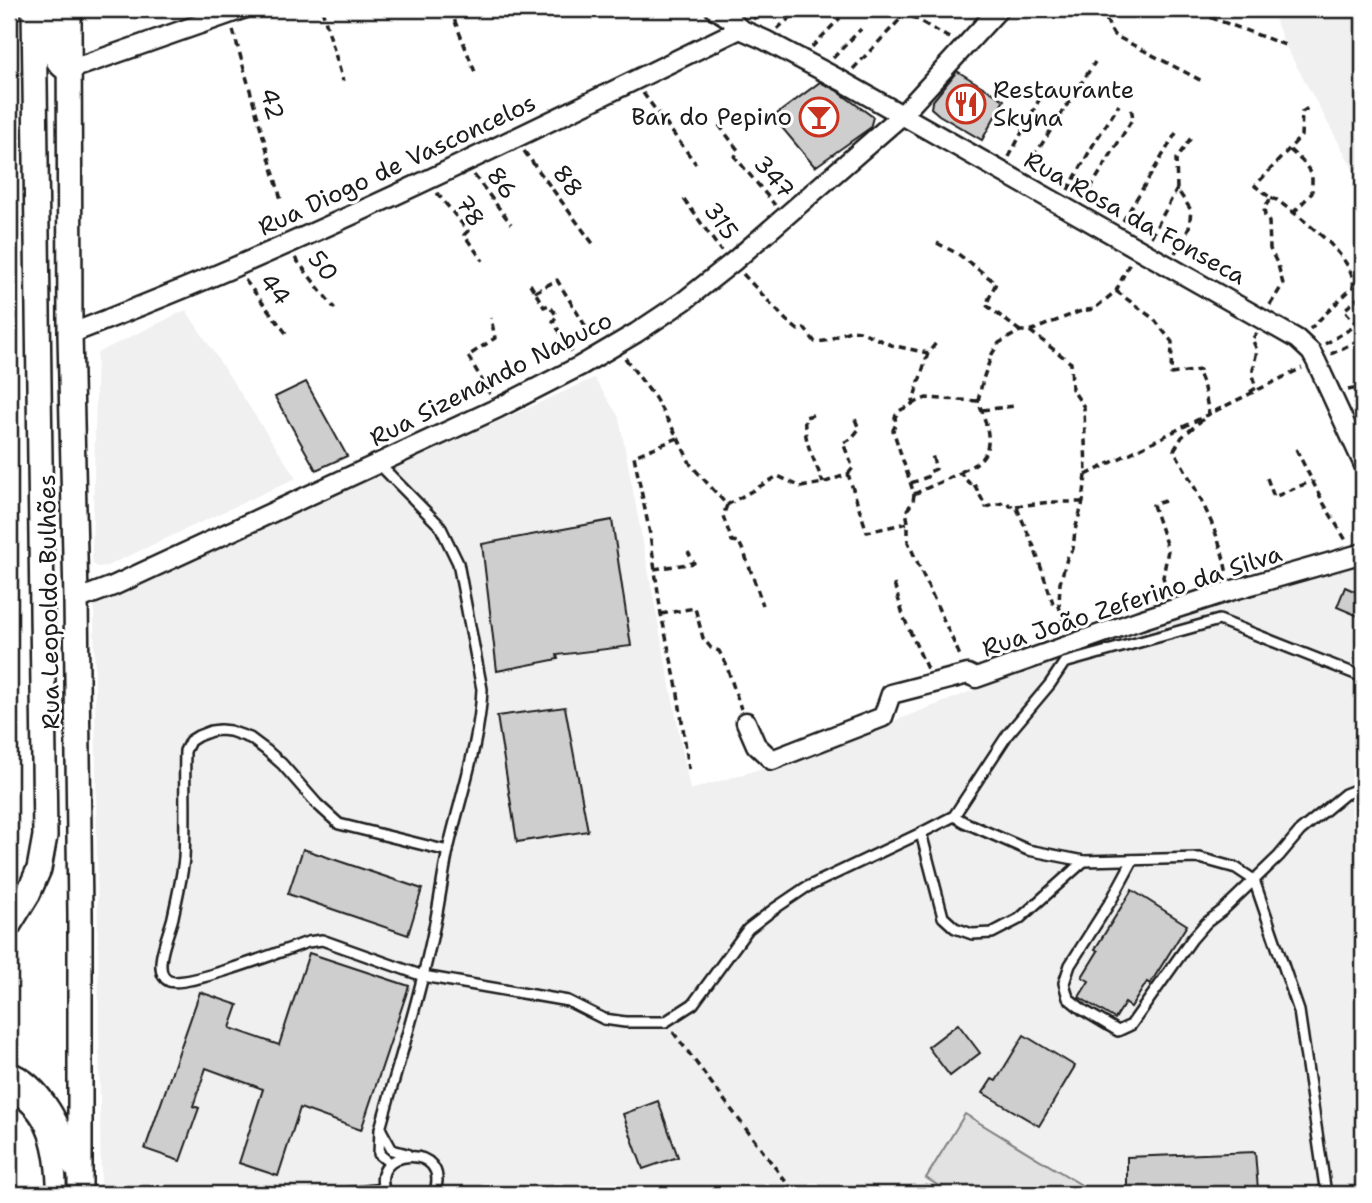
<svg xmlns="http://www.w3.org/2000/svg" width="1372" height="1203" font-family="'Shantell Sans',sans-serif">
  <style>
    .built { fill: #f0f0f0 }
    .green { fill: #e2e2e2; stroke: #7f7f7f; stroke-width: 2 }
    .building { fill: #cecece; stroke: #1c1c1c; stroke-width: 2 }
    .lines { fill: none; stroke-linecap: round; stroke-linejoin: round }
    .lane-casing { stroke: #1c1c1c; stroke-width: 14 }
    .street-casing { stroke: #1c1c1c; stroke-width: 23 }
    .secondary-casing { stroke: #1c1c1c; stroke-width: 28 }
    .path { stroke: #1c1c1c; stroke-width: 3.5; stroke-dasharray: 7 5; stroke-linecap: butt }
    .lane { stroke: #fff; stroke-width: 9 }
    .street { stroke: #fff; stroke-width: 18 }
    .secondary { stroke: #fff; stroke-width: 23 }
    .rail { stroke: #1c1c1c; stroke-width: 5; stroke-dasharray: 10 5; stroke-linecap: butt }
    .labels { text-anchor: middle; stroke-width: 6; stroke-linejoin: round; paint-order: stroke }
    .poi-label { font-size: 24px; fill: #1c1c1c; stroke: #fff; text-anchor: start }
    .street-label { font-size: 24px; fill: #1c1c1c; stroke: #fff }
  </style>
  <rect width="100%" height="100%" fill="#fff"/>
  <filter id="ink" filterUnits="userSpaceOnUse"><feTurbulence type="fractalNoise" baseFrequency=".0143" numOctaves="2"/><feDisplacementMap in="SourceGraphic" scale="14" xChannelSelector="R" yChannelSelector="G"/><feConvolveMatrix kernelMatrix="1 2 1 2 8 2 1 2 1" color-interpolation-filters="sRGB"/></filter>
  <g filter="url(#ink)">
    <g class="built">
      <polygon points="1271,9 1363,9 1363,187 1285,45"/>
      <polygon points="186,310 296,478 107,566 97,567 93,564 92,555 97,353"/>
      <polygon points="594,378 619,417 690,790 760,769 884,725 1130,630 1247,594 1363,561 1363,1194 101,1194 94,605"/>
    </g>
    <polygon class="green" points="965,1114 1083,1186 1077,1194 952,1194 926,1178"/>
    <g class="building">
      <polygon points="957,71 1004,100 982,140 939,115 931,108 932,102"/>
      <polygon points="820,82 836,90 873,117 870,128 815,167 773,117"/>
      <polygon points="306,382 347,456 316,470 275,397"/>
      <polygon points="612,520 631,646 557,655 558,659 497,671 482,544"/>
      <polygon points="1345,587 1363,595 1363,618 1337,607"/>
      <polygon points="565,707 588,831 517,842 497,716"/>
      <polygon points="303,849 422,889 408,935 288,894"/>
      <polygon points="1132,890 1187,925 1150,984 1147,982 1131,1007 1125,1003 1115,1019 1079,997 1089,981 1082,977 1098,951 1095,949"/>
      <polygon points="309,953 409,986 361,1130 300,1108 278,1176 239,1163 263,1089 206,1068 193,1106 199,1108 180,1161 145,1149 200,992 238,1005 230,1028 279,1045"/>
      <polygon points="958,1024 980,1053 950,1076 928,1047"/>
      <polygon points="1024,1035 1075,1066 1039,1126 983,1093 992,1079 996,1081"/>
      <polygon points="658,1101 678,1157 643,1169 623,1114"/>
      <polygon points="1255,1152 1258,1190 1127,1194 1127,1157"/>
    </g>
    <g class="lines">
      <defs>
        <g id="lane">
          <path d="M378,463L440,526L458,563L482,689C480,741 460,798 448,850C443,874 440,899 435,923C421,993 399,1061 380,1129L379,1154L390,1163"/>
          <polyline points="954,816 964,822 1028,850 1084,861 1200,858 1236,868 1254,880 1299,1011 1326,1194"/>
          <polyline points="921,833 943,917 955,928 972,934 992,933 1019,919 1084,861"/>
          <path d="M448,851L339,824L317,804L282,764L266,750L250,738L230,731L220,730L211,731L198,736L190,741L185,751C184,787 186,823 184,858C182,878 177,898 173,917C170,932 150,972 169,981C187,988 285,950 308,942L322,940L423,976L568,1001L604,1019L625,1022H665L693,1004L748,929L774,909L805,888L921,833L954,816L1008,734L1050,684L1064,663L1219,620L1363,677"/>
          <polyline points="1133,860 1112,899 1070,965 1064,983 1068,998 1083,1010 1118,1031 1131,1025 1192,939 1206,923 1223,910 1279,856 1300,831 1345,794 1363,787"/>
          <polyline points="381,1130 392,1150 407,1154"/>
          <polyline points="336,1194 384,1189"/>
          <path d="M386,1194C364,1147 454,1141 434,1194"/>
        </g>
        <g id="street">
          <polyline points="715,9 729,18 740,29 765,40 842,81 1297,339 1311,352 1316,361 1363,463"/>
          <polyline points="69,70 243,9"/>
          <path d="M70,334C126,312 182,290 237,266C407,193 573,110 740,29"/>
          <polyline points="76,600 113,586 498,408 580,366 636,333 684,301 733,262 902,115 999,9"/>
          <polyline points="746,722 756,745 772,760 883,717 891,694 968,674 976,678 1140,620 1230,591 1363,553"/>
          <path d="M9,1091C51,1108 56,1154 57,1194"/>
        </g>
        <g id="secondary">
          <path d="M49,9C49,28 49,61 69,70"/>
          <polyline points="69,9 70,334 76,600 80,914 80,1194"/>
          <polyline points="9,925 28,894 39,869 45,836 34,9"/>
          <path d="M9,1074C43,1086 62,1135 75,1166"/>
        </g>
      </defs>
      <use href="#lane" class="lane-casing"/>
      <use href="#street" class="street-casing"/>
      <use href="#secondary" class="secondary-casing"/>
      <g class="path">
        <polyline points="322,9 343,81"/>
        <polyline points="450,9 475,72"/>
        <path d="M1100,9C1107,17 1108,26 1114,35L1204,82"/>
        <polyline points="1188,9 1285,45"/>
        <polyline points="1259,9 1262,10"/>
        <polyline points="753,19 764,9"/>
        <polyline points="777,29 800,9"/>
        <polyline points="233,30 282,203"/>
        <polyline points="812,47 840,18"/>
        <polyline points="833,58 861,29"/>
        <polyline points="853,69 906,13 951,39"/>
        <polyline points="643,93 696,164"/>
        <polyline points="719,125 738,150 735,157 775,205"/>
        <polyline points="1290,150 1302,161 1312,174 1312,193 1294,212"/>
        <polyline points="524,151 594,245"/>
        <polyline points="1009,157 1040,98 1050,85"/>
        <polyline points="1027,167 1095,62"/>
        <polyline points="474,175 511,224"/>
        <polyline points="1068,190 1093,145 1119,105"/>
        <polyline points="437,193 468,231 464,235 483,261"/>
        <path d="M1271,198L1277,200C1298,216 1358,258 1353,287L1310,329"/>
        <polyline points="684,199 721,251"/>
        <polyline points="1084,199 1133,118 1131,108"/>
        <polyline points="1123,221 1176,133"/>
        <polyline points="1151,237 1177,189"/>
        <polyline points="937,243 958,254 996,283 986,305 1020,331"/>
        <polyline points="1175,253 1189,228 1191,210 1177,189 1176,159 1193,135"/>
        <polyline points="295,258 335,309"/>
        <polyline points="743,274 786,320 798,330 804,328 815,342 825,341 852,330 860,331 891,345 928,353"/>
        <polyline points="245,280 286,333"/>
        <polyline points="530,284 544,307 549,305 557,316 553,321 572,352"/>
        <path d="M1116,291L1154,319L1172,342L1171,374L1200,370L1198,373L1204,388L1209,414L1182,437L1174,450C1196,489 1220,531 1227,575"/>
        <polyline points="535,292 557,280 594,340"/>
        <polyline points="1270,305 1283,284 1278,265 1270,249 1269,222 1265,216 1264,208 1271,198 1255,186 1301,136 1302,112 1311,106"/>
        <polyline points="1357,325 1363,335"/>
        <polyline points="1030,331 1071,363 1072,389 1084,407 1086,475 1083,502 1075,530 1073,549 1068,555 1060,583 1059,606 1066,630"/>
        <polyline points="1325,344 1357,325 1344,310 1363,294"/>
        <polyline points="1331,354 1363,338"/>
        <polyline points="625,358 655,398 678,438 691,465 727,505"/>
        <polyline points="1348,390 1363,387"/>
        <polyline points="1250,392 1256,388 1252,375 1257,350 1252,339 1257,333"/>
        <polyline points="490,394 468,356 495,338 491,318"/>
        <polyline points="978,401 983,379 992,354 999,343 1020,331 1030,331 1081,311 1094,309 1116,291 1130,262"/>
        <polyline points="912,404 926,398 978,401"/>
        <polyline points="982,410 1014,406"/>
        <path d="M813,415L805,417C803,444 815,459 823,483"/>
        <polyline points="678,438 634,456 650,534 661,614 677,687 689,769"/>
        <polyline points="1296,449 1324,504 1347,542"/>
        <path d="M961,472C967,468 975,465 980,460C996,444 985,420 978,401"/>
        <polyline points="848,474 853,468 843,443 851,439 859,429 855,419"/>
        <polyline points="1086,475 1302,368"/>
        <polyline points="1267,478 1274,497 1312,481"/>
        <polyline points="911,483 927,477 929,472 936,469 932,455"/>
        <polyline points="914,494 960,473 970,484 973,482 986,507 1007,502 1010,506 1016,506 1034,547 1053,603 1059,606"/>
        <polyline points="1165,501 1153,505 1168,550 1163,577 1168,595"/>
        <polyline points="727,505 778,476 801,487 823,483 848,474 867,532 908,523 908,542 961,658"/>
        <polyline points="727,505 723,516 732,541 739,542 745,555 763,605"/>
        <polyline points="1016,506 1052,502 1083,502"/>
        <polyline points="908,522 906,511 913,502 914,494 893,430 896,424 895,417 899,411 912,404 928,353 936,343"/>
        <polyline points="654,569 694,563 688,552"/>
        <polyline points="894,584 904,618 927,669"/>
        <polyline points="661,614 695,608 703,638 711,648 719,651 726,664 741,709"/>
        <polyline points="673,1032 795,1194"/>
      </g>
      <use href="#lane" class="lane"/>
      <use href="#street" class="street"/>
      <use href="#secondary" class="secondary"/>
      <polyline class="rail" points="9,1044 14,1194"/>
    </g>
  </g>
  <defs>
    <symbol id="restaurant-ring" viewBox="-11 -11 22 22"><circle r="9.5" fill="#fff" stroke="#c8321e" stroke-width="1.5"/><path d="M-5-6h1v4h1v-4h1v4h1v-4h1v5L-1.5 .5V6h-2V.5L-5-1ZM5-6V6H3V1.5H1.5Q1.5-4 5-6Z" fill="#c8321e"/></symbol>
    <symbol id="bar-ring" viewBox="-11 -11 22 22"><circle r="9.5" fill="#fff" stroke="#c8321e" stroke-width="1.5"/><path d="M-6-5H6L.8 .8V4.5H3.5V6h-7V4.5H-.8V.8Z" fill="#c8321e"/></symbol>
  </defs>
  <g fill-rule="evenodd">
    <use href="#restaurant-ring" x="944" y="82" width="44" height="44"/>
    <use href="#bar-ring" x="797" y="95" width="44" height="44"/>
  </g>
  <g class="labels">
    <g class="poi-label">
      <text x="993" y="98">Restaurante<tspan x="993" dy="28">Skyna</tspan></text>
      <text x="792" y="125" text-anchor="end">Bar do Pepino</text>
    </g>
    <g class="street-label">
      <text transform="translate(272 104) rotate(74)" y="8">42</text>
      <text transform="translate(397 165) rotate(-25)" y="8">Rua Diogo de Vasconcelos</text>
      <text transform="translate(774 177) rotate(50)" y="8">347</text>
      <text transform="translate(568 181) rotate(54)" y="8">88</text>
      <text transform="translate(502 183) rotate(54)" y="8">86</text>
      <text transform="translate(470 211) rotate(58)" y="8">78</text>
      <text transform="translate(1135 218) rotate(29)" y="8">Rua Rosa da Fonseca</text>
      <text transform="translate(721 221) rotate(55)" y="8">315</text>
      <text transform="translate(323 266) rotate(52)" y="8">50</text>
      <text transform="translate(275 289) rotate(52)" y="8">44</text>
      <text transform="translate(491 379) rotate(-27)" y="8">Rua Sizenando Nabuco</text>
      <text transform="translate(1132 601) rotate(-18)" y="8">Rua João Zeferino da Silva</text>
      <text transform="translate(49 602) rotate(-91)" y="8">Rua Leopoldo Bulhões</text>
    </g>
  </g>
  <rect width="1372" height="1203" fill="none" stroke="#fff" stroke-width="35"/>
  <rect x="18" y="18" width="1337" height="1168" fill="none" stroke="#1c1c1c" stroke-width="2.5" filter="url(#ink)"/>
</svg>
